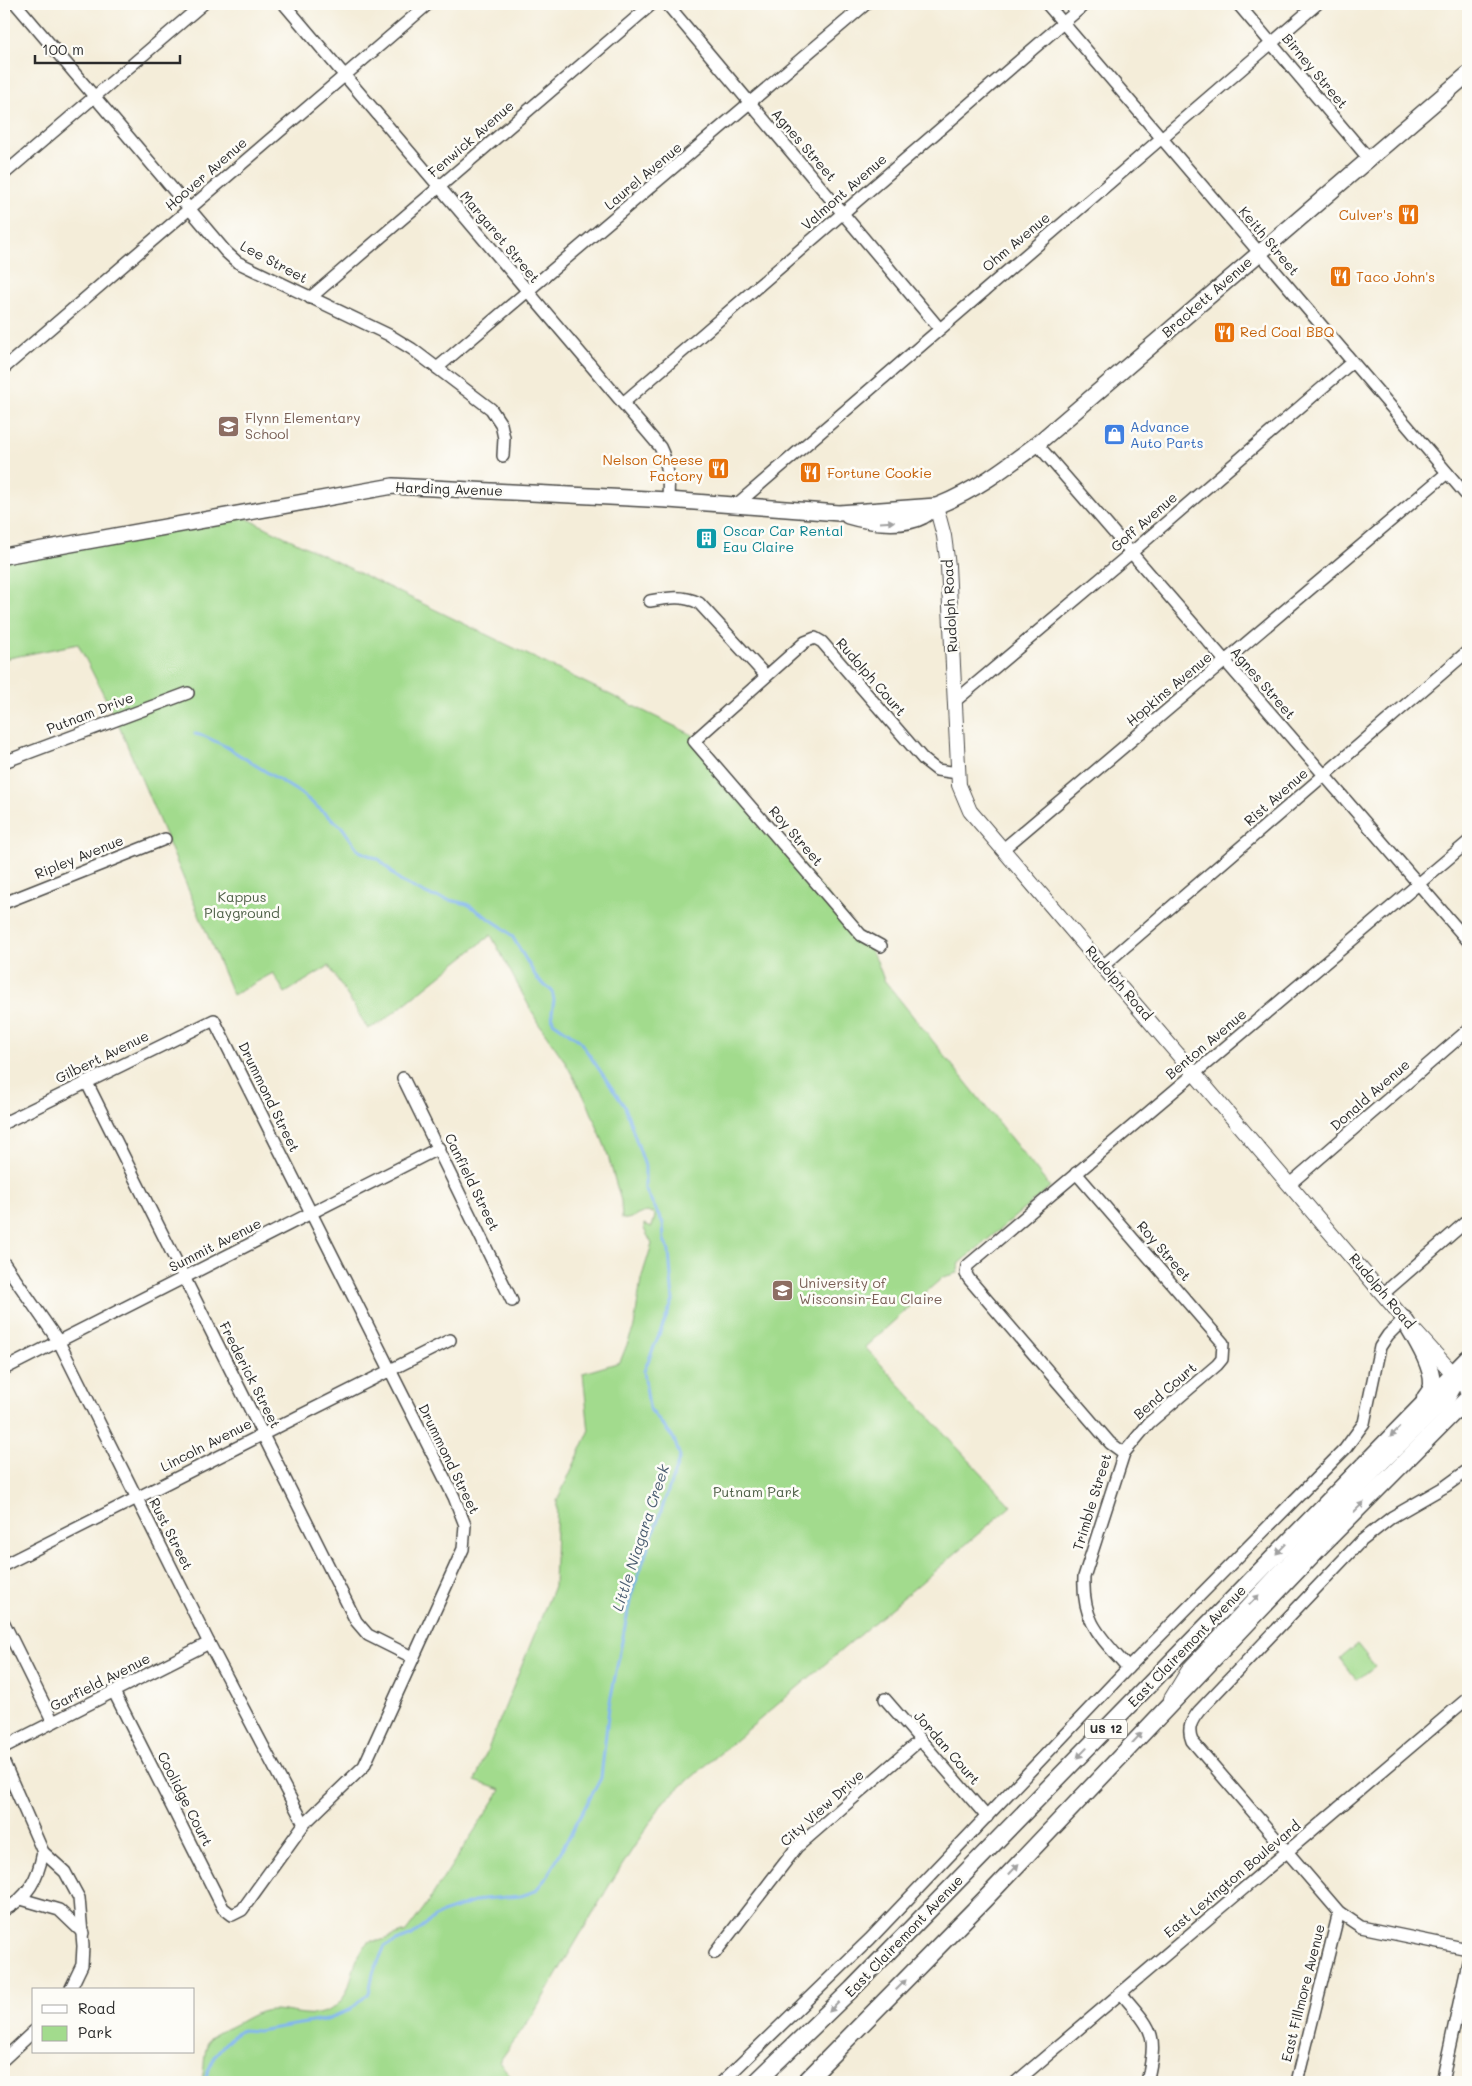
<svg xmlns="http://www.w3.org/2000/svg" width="1472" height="2086" font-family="Mali,sans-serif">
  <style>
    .green { fill: #a2db8d; stroke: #66835c }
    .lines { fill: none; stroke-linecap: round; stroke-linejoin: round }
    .stream { stroke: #82b6f0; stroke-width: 3 }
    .minor-casing { stroke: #494845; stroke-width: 14 }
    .tertiary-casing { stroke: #494845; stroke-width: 16 }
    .secondary-casing { stroke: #494845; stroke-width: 18 }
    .primary-casing { stroke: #494845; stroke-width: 19 }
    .minor { stroke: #fff; stroke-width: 11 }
    .tertiary { stroke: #fff; stroke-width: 14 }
    .secondary { stroke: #fff; stroke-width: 15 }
    .primary { stroke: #fff; stroke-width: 16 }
    .oneway { fill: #a0a0a0 }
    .labels { text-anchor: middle; stroke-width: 5; stroke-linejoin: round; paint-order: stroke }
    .shield { fill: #fdfcf7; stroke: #6a6a68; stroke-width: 1 }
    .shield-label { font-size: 12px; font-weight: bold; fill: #2b2b2b }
    .street-label { font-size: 14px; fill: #2b2b2b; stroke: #fdfcf7 }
    .food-label { font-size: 14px; fill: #c56008; stroke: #fdfcf7; text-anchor: start }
    .education-label { font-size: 14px; fill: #785e54; stroke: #fdfcf7; text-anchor: start }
    .shop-label { font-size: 14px; fill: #366cbe; stroke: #fdfcf7; text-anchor: start }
    .culture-label { font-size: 14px; fill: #0d838f; stroke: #fdfcf7; text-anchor: start }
    .park-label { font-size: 14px; fill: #4f6048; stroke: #fdfcf7 }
    .water-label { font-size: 15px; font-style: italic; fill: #495c70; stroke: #fdfcf7 }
  </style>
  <rect width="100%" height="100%" fill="#fdfcf7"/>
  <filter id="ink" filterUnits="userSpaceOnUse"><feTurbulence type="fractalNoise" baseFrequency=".02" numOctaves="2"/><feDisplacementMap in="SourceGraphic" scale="10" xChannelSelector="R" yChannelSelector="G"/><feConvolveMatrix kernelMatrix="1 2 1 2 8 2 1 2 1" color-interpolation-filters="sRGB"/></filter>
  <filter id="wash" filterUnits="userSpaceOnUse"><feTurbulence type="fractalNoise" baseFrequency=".0096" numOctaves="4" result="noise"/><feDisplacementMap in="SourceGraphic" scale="20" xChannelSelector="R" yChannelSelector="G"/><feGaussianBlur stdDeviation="1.12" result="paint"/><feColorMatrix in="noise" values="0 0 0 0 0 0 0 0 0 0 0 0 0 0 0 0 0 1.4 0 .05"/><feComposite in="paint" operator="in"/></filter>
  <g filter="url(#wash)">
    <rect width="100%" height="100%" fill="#f4edd9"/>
    <g class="green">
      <path d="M238,514L693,735L861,935L877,961L884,980L1050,1187L960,1263L957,1273L943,1277L865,1347L1011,1506L664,1801L610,1884L534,2013L499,2062L516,2082H201C206,2068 202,2052 210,2038C214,2033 224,2030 230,2027C243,2021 257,2010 272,2010C295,2010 318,2023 338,2004C356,1987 348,1960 370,1941H379L406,1932L424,1908L501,1790L475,1781L554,1586L557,1501L589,1432L583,1373L620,1362L634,1327L641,1279L652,1244L644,1229V1224L652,1227L655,1216L653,1213C641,1209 633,1221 622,1219L621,1201L606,1149L587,1102L564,1060L538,1023L491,935L382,1022L368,1029L329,966L285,993L273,973L233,995L116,719L78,644L4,659V556Z"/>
      <polygon points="1357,1644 1375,1666 1357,1680 1340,1658"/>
    </g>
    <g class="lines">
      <polyline class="stream" points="195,734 204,736 225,746 300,793 342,827 359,851 380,860 400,881 428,895 467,904 502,927 512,936 538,980 552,991 554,1000 552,1013 553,1022 579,1040 625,1107 645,1166 645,1189 663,1223 664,1240 669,1251 673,1301 644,1371 649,1408 674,1439 680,1457 631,1596 609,1707 601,1778 547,1877 535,1891 521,1896 483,1899 439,1914 412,1935 385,1946 373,1973 369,1993 350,2010 324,2020 258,2031 242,2030 229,2039 216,2054 203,2082"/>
    </g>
  </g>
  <g filter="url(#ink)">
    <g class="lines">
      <defs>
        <g id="minor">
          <polyline points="16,4 226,252 237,262 389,335 412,349 491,409 501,424 504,438 503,456"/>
          <path d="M284,4L660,447C669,465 669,480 668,500"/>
          <polyline points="667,4 939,328"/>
          <polyline points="1047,4 1468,497"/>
          <polyline points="1238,4 1369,159"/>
          <polyline points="4,174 203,4"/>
          <polyline points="310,298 652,4"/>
          <polyline points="4,368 428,4"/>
          <polyline points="437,368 866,4"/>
          <polyline points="623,403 1085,4"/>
          <polyline points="1037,444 1468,941"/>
          <polyline points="736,505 1317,4"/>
          <path d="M650,601C668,598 682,595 699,603L766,676"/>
          <polyline points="954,702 1131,553 1351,363"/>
          <polyline points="4,762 188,693"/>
          <polyline points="1002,850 1447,473"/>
          <polyline points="4,903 165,839"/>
          <polyline points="881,946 861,935 694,741 805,642 815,638 822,642 923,759 937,770 958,773"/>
          <polyline points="1104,965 1468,651"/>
          <polyline points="403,1078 512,1301"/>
          <polyline points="86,1081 356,1621 368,1635 412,1657"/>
          <polyline points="4,1123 214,1020 454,1497 465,1525 463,1549 364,1766 304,1824 242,1910 232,1915 223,1908 114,1692"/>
          <polyline points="1076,1173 1223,1343 1222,1359 1217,1365 1149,1423 1124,1453"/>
          <polyline points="1291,1183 1468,1030"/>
          <polyline points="4,1263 59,1342 209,1643 304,1824"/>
          <polyline points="1384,1293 1468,1220"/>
          <polyline points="4,1369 439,1148"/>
          <path d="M1468,1470L1446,1486L1392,1517L1360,1542L1199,1711C1191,1721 1187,1729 1192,1741L1339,1912L1361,1927L1468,1949"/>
          <polyline points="4,1565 450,1340"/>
          <polyline points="4,1623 53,1722"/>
          <path d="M1128,1668C1100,1636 1082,1622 1084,1577L1124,1453L1110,1443L969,1279L966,1274L967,1266L1468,842"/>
          <polyline points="885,1699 987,1817"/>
          <polyline points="4,1747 209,1643"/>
          <polyline points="4,1763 43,1852 65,1872 79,1898 83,1946 82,1965 70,1990"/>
          <polyline points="21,1899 59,1910 83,1933"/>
          <path d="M4,1910C28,1898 38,1878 43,1852"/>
          <polyline points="715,1953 797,1847 920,1740"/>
          <path d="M1121,1993C1152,2030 1159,2032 1147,2082"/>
          <polyline points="4,2059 34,2031"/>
          <polyline points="722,2082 870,1939 1128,1668 1345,1449 1364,1423 1380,1347 1388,1335 1404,1319"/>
          <polyline points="1016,2082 1468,1698"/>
          <polyline points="1297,2082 1339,1912"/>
          <polyline points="1442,2082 1468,1962"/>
        </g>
        <g id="tertiary">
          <polyline points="936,506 944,536 948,566 959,785 970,811 1404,1319 1468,1390"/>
          <polyline points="1171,1699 1190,1668 1384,1461 1448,1398 1454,1387 1453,1372"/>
        </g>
        <g id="secondary">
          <path d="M848,516C868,522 903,527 923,516C929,513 933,507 939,505C976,490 1005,468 1037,444L1468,74"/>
          <polyline points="4,556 393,486 668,500 839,513 936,506"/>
        </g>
        <g id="primary">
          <path d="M1404,1319C1413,1335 1433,1365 1432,1384C1432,1389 1428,1394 1425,1398"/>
          <polyline points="756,2082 852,1989 1468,1358"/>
          <polyline points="805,2082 985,1899 1318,1549 1468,1398"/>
        </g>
      </defs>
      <use href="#minor" class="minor-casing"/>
      <use href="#tertiary" class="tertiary-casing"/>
      <use href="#secondary" class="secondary-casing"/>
      <use href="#primary" class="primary-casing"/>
      <use href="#minor" class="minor"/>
      <use href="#tertiary" class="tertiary"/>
      <use href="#secondary" class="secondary"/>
      <use href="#primary" class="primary"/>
    </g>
    <defs><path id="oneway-solid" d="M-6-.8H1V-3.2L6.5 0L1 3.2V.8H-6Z" transform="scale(1.25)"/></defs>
    <g class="oneway">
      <use href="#oneway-solid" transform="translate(887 522) rotate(-3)"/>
      <use href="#oneway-solid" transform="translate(1395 1432) rotate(134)"/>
      <use href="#oneway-solid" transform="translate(1359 1507) rotate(-45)"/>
      <use href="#oneway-solid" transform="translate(1281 1549) rotate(134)"/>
      <use href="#oneway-solid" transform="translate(1254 1600) rotate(-46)"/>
      <use href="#oneway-solid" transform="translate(1137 1738) rotate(-47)"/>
      <use href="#oneway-solid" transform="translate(1082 1753) rotate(134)"/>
      <use href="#oneway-solid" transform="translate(1014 1869) rotate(-47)"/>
      <use href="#oneway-solid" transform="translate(901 1985) rotate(-45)"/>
      <use href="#oneway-solid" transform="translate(834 2007) rotate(136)"/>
    </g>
  </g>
  <defs>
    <symbol id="restaurant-square" viewBox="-11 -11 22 22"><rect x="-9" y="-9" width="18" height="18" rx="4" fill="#e8710a" stroke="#fdfcf7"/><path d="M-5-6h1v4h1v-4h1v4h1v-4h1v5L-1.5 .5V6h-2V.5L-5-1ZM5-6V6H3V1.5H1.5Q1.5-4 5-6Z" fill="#fff"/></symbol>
    <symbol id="school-square" viewBox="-11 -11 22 22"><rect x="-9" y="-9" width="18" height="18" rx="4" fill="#8d6e63" stroke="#fdfcf7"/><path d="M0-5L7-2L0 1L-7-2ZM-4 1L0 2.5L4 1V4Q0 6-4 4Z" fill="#fff"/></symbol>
    <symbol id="shop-square" viewBox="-11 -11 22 22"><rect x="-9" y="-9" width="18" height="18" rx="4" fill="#3f7fe0" stroke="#fdfcf7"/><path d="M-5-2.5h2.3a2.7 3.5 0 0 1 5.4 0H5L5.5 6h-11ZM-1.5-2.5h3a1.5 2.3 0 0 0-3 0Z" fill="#fff"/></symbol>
    <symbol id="building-square" viewBox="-11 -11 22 22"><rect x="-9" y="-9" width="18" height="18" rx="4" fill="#0f9aa8" stroke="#fdfcf7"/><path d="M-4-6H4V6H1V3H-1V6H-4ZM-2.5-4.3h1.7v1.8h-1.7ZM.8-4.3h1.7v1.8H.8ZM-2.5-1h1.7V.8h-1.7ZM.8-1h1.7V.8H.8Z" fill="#fff"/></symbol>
    <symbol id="university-square" viewBox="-11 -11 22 22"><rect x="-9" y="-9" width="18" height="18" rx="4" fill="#8d6e63" stroke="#fdfcf7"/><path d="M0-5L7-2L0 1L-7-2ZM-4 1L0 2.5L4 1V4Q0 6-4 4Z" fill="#fff"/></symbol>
  </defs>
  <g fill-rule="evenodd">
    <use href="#restaurant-square" x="1396" y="202" width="25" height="25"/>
    <use href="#restaurant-square" x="1328" y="264" width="25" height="25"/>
    <use href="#restaurant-square" x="1212" y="320" width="25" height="25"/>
    <use href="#school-square" x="216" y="414" width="25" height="25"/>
    <use href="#shop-square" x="1102" y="422" width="25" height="25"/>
    <use href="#restaurant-square" x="706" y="456" width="25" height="25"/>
    <use href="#restaurant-square" x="798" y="460" width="25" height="25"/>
    <use href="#building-square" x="694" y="526" width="25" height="25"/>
    <use href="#university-square" x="770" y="1278" width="25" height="25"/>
  </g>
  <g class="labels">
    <rect class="shield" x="1085" y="1719.5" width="42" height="19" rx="4"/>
    <g class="shield-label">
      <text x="1106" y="1733">US 12</text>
    </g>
    <g class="street-label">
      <text transform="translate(1315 71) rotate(50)" y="5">Birney Street</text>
      <text transform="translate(471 139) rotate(-41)" y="5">Fenwick Avenue</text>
      <text transform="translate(804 145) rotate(49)" y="5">Agnes Street</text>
      <text transform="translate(206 174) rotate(-41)" y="5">Hoover Avenue</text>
      <text transform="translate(643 176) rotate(-40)" y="5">Laurel Avenue</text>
      <text transform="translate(844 192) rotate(-41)" y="5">Valmont Avenue</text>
      <text transform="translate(500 237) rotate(50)" y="5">Margaret Street</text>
      <text transform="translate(1269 241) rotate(50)" y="5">Keith Street</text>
      <text transform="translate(1016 242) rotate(-40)" y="5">Ohm Avenue</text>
      <text transform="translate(274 262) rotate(28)" y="5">Lee Street</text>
      <text transform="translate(1207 297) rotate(-41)" y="5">Brackett Avenue</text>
      <text transform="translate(449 489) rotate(2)" y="5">Harding Avenue</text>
      <text transform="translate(1144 522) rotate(-41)" y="5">Goff Avenue</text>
      <text transform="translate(950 606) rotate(-93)" y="5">Rudolph Road</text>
      <text transform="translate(871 677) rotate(49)" y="5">Rudolph Court</text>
      <text transform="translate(1263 683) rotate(49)" y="5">Agnes Street</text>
      <text transform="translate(1169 689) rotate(-40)" y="5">Hopkins Avenue</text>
      <text transform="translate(90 713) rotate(-21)" y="5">Putnam Drive</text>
      <text transform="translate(1276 797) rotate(-41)" y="5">Rist Avenue</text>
      <text transform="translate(796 836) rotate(49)" y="5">Roy Street</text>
      <text transform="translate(79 857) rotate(-22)" y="5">Ripley Avenue</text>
      <text transform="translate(1119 983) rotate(49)" y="5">Rudolph Road</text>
      <text transform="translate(1206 1044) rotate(-40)" y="5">Benton Avenue</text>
      <text transform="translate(102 1057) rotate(-26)" y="5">Gilbert Avenue</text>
      <text transform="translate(1370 1095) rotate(-41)" y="5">Donald Avenue</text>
      <text transform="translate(269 1097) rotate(64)" y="5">Drummond Street</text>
      <text transform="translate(472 1182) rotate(64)" y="5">Canfield Street</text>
      <text transform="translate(215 1245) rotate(-27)" y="5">Summit Avenue</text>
      <text transform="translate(1164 1251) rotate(49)" y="5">Roy Street</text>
      <text transform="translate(1382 1291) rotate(50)" y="5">Rudolph Road</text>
      <text transform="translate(250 1375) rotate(63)" y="5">Frederick Street</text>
      <text transform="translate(1165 1391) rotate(-41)" y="5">Bend Court</text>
      <text transform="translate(206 1445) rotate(-27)" y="5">Lincoln Avenue</text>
      <text transform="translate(449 1459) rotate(64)" y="5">Drummond Street</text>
      <text transform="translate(1092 1502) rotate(-73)" y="5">Trimble Street</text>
      <text transform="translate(171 1534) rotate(63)" y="5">Rust Street</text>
      <text transform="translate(1187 1646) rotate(-46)" y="5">East Clairemont Avenue</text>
      <text transform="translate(100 1682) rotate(-27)" y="5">Garfield Avenue</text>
      <text transform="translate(947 1748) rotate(49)" y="5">Jordan Court</text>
      <text transform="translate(185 1799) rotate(63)" y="5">Coolidge Court</text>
      <text transform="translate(822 1808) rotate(-42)" y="5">City View Drive</text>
      <text transform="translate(1232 1879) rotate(-40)" y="5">East Lexington Boulevard</text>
      <text transform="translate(904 1936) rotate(-46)" y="5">East Clairemont Avenue</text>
      <text transform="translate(1303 1993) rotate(-76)" y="5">East Fillmore Avenue</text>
    </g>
    <g class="food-label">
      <text x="1393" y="220" text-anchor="end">Culver's</text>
      <text x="1356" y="282">Taco John's</text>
      <text x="1240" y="337">Red Coal BBQ</text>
      <text x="703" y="465" text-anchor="end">Nelson Cheese<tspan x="703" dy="16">Factory</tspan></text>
      <text x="827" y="478">Fortune Cookie</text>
    </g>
    <g class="education-label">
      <text x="245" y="423">Flynn Elementary<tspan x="245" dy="16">School</tspan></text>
      <text x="799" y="1288">University of<tspan x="799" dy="16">Wisconsin-Eau Claire</tspan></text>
    </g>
    <g class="shop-label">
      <text x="1130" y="432">Advance<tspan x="1130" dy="16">Auto Parts</tspan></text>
    </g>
    <g class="culture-label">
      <text x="723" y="536">Oscar Car Rental<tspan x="723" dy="16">Eau Claire</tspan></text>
    </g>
    <g class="park-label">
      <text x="242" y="902">Kappus<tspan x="242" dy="16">Playground</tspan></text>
      <text x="756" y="1497">Putnam Park</text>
    </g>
    <g class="water-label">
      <text transform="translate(641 1538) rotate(-72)" y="5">Little Niagara Creek</text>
    </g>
  </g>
  <rect width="1472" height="2086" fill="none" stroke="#fdfcf7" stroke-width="20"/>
  <rect x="32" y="1988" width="162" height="65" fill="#fdfcf7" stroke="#a9a8a5"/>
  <rect x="42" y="2005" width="25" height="8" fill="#ffffff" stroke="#a9a8a5"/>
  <text x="78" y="2014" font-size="15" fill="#2b2b2b">Road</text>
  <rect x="42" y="2026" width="25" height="15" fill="#a2db8d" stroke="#a9a8a5"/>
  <text x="78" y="2038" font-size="15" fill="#2b2b2b">Park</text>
  <path d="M35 55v8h145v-8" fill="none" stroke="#2b2b2b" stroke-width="2.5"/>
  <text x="42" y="55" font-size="15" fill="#2b2b2b" stroke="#fdfcf7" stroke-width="4" paint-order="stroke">100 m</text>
</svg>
